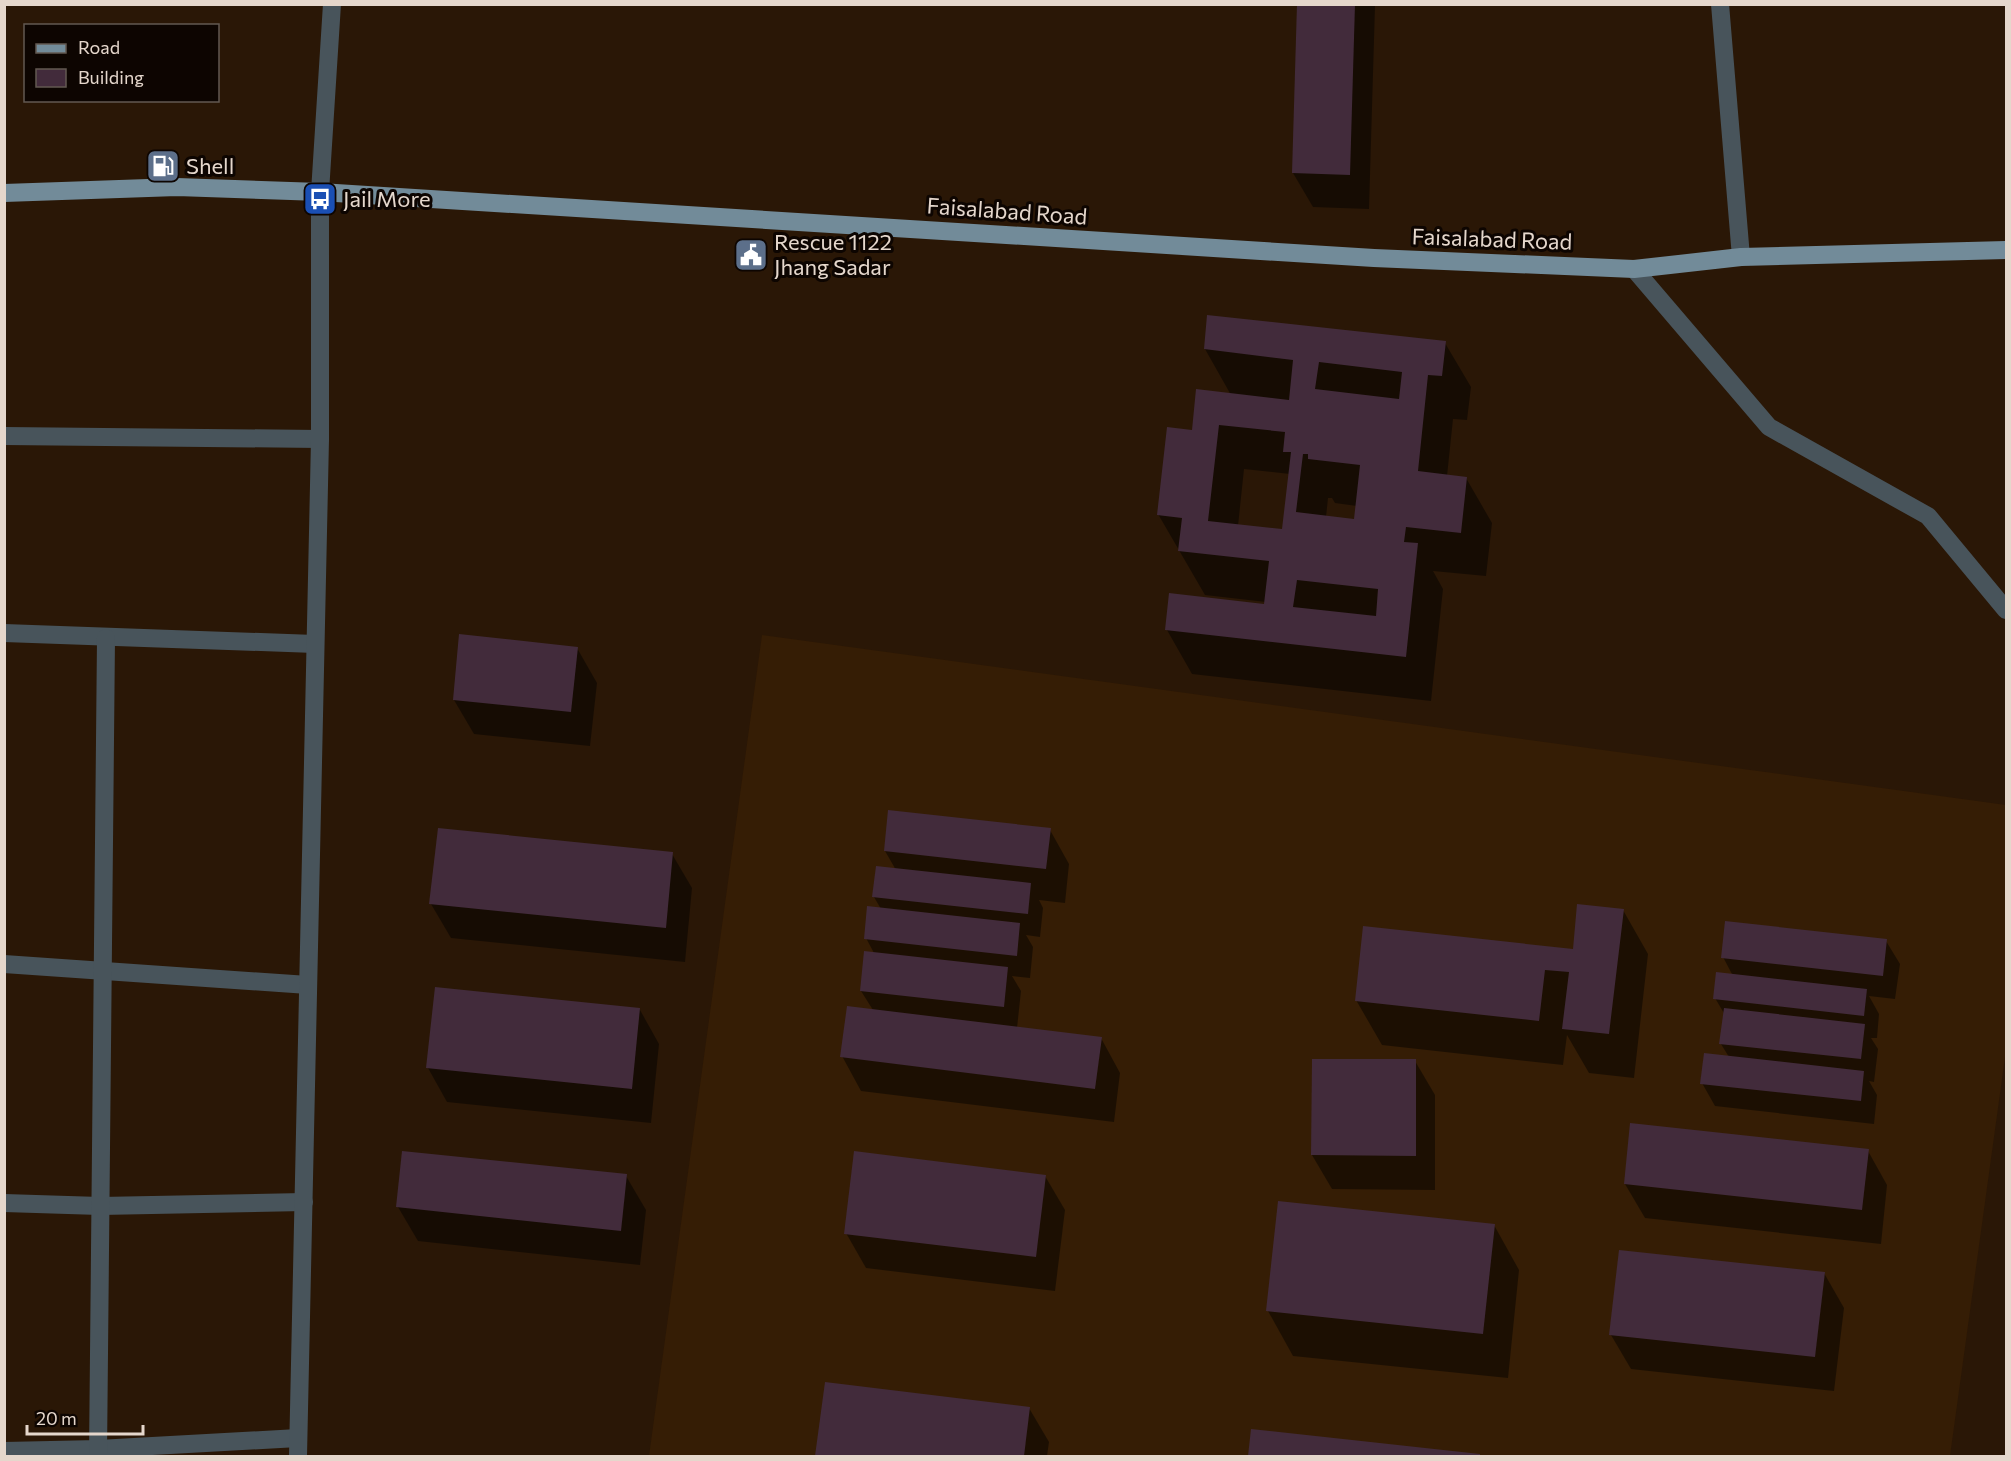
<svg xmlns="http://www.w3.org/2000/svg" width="2011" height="1461" font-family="Commissioner,sans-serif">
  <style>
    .built { fill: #351d05 }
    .shadow { fill: #0007; fill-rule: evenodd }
    .building { fill: #422b3b; fill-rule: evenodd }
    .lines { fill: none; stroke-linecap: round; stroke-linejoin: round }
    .minor { stroke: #48545b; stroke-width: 18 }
    .major { stroke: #728b99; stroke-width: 18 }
    .labels { text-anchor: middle; stroke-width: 6; stroke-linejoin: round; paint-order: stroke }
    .poi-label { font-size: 22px; fill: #e5d7cc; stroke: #0d0501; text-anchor: start }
    .street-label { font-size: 22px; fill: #e5d7cc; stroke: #0d0501 }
  </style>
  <rect width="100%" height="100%" fill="#2a1706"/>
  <polygon class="built" points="762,635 2006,805 2006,1050 1950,1456 649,1456"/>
  <g class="shadow">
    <polygon points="1298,4 1375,6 1369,209 1313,207 1293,173"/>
    <path d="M1445,343L1471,387L1467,420L1453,419L1447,476L1466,478L1492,523L1486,576L1433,571L1443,589L1431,701L1192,674L1167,630L1265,606L1266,602L1205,595L1158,514L1193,432L1231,395L1205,349ZM1244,469L1290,474L1283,531L1238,526ZM1328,498H1332L1335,503L1357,506L1355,520L1326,517Z"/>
    <polygon points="577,648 597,683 590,746 474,734 454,700"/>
    <polygon points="1050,830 1069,864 1065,903 1039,900 1043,908 1040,937 1026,935 1033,947 1030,978 1012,976 1021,991 1017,1028 1101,1038 1120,1073 1114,1122 861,1091 842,1056 873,1010 861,991 874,953 866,938 881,909 874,897 896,870 885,851"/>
    <polygon points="672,854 692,888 685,962 451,938 431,904"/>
    <polygon points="1623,910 1648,954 1634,1078 1589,1073 1567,1035 1563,1065 1382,1045 1356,1000 1574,951"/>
    <polygon points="1886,941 1900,964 1895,999 1869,996 1879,1014 1877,1038 1871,1038 1878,1049 1874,1082 1869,1081 1877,1095 1874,1124 1715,1106 1702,1083 1729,1057 1721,1044 1725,1015 1715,998 1733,976 1723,957"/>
    <polygon points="640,1010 659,1044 651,1123 447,1102 428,1068"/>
    <polygon points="1415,1061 1435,1095 1435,1190 1332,1189 1312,1155"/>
    <polygon points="1868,1151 1887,1185 1881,1244 1645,1218 1625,1184"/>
    <polygon points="626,1176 646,1210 640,1265 418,1241 398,1207"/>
    <polygon points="1045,1176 1065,1210 1055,1291 866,1268 846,1233"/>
    <polygon points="1494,1225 1519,1270 1508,1378 1293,1356 1268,1311"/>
    <polygon points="1824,1273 1844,1308 1834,1391 1631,1369 1611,1335"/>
    <polygon points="826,1383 1029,1408 1049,1442 1047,1456 817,1456"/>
    <polygon points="1252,1431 1480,1455 1480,1456 1249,1456"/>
  </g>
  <g class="building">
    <polygon points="1297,4 1355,4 1350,175 1292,173"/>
    <path d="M1207,315L1446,341L1442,376L1428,375L1418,471L1467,477L1461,533L1406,527L1404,542L1418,543L1406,657L1165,630L1169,593L1264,604L1269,561L1178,551L1182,518L1157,515L1167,427L1192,430L1196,389L1289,400L1293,360L1204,349ZM1319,362L1402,372L1399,399L1315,389ZM1219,425L1285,432L1283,452H1291L1282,529L1208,521ZM1303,454H1308V459L1360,465L1354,519L1296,512ZM1297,580L1378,589L1376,616L1293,607Z"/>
    <polygon points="459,634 578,647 571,712 453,700"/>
    <polygon points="888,810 1051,828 1046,869 884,851"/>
    <polygon points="438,828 673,852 666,928 429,904"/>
    <polygon points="876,866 1031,883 1028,914 872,897"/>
    <polygon points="1577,904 1624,909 1609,1034 1562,1029 1569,972 1545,970 1539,1021 1355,1001 1363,926 1573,949"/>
    <polygon points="867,906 1020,923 1017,956 864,939"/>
    <polygon points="1725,921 1887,939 1883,976 1721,958"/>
    <polygon points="864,951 1008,967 1004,1007 860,991"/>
    <polygon points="1716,972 1867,989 1864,1016 1713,999"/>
    <polygon points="435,987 640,1008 632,1089 426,1068"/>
    <polygon points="847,1006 1102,1037 1095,1089 840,1057"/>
    <polygon points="1724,1008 1865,1024 1861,1059 1719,1044"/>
    <polygon points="1704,1053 1864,1071 1861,1101 1700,1084"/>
    <polygon points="1312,1059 1416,1059 1416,1156 1311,1155"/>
    <polygon points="1630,1123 1869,1149 1862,1210 1624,1184"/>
    <polygon points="402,1151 627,1174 621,1231 396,1207"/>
    <polygon points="854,1151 1046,1175 1036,1257 844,1234"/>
    <polygon points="1278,1201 1495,1224 1483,1334 1266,1311"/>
    <polygon points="1619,1250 1825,1272 1815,1357 1609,1335"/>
    <polygon points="825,1382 1030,1407 1024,1456 815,1456"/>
    <polygon points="1251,1429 1480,1454 1480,1456 1248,1456"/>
  </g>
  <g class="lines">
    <g class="minor">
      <polyline points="1720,4 1741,257"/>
      <polyline points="1634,269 1769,427 1928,516 2006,610"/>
      <polyline points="4,436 320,439"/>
      <polyline points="4,633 315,644"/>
      <polyline points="4,964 308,985"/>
      <polyline points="4,1203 100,1206 304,1202"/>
      <polyline points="4,1451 98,1449 298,1438"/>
      <polyline points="98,1456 106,638"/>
      <polyline points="298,1456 320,439 320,192 332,4"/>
    </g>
    <polyline class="major" points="4,193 177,187 320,192 1374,258 1634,269 1741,257 2006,250"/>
  </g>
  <defs>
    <symbol id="fuel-square" viewBox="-11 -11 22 22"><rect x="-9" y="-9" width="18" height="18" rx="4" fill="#5c6f8a" stroke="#0d0501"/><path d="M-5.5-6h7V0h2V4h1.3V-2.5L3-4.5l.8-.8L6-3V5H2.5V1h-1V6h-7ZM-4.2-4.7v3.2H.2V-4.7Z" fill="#fff"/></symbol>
    <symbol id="bus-square" viewBox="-11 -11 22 22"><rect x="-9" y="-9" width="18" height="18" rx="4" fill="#1a4fb4" stroke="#0d0501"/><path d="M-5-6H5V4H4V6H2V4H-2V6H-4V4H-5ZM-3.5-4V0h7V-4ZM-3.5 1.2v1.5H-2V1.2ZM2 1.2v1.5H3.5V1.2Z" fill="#fff"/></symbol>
    <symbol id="civic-square" viewBox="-11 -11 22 22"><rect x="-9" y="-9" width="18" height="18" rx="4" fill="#5c6f8a" stroke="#0d0501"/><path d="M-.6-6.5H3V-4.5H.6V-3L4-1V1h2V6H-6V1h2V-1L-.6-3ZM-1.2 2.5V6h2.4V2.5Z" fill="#fff"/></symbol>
  </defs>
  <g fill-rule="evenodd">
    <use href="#fuel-square" x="144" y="147" width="38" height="38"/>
    <use href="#bus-square" x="301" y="180" width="38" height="38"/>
    <use href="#civic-square" x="732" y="236" width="38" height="38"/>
  </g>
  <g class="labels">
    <g class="poi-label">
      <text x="186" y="174">Shell</text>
      <text x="343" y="207">Jail More</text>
      <text x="774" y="250">Rescue 1122<tspan x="774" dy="25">Jhang Sadar</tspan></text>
    </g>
    <g class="street-label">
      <text transform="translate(1007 211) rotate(4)" y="8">Faisalabad Road</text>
      <text transform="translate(1492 239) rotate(2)" y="8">Faisalabad Road</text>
    </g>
  </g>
  <rect width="2011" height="1461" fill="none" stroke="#e5d7cc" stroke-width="12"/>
  <rect x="24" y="24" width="195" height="78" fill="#0d0501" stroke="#635952" stroke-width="1.5"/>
  <rect x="36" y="44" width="30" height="9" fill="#728b99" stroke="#635952" stroke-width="1.5"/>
  <text x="78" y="54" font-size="18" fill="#e5d7cc">Road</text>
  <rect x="36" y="69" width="30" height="18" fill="#422b3b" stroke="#635952" stroke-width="1.5"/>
  <text x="78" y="84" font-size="18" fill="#e5d7cc">Building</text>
  <path d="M27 1425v9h116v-9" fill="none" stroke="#e5d7cc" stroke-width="3"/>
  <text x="36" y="1425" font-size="18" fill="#e5d7cc" stroke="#0d0501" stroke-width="4.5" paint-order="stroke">20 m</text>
</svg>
